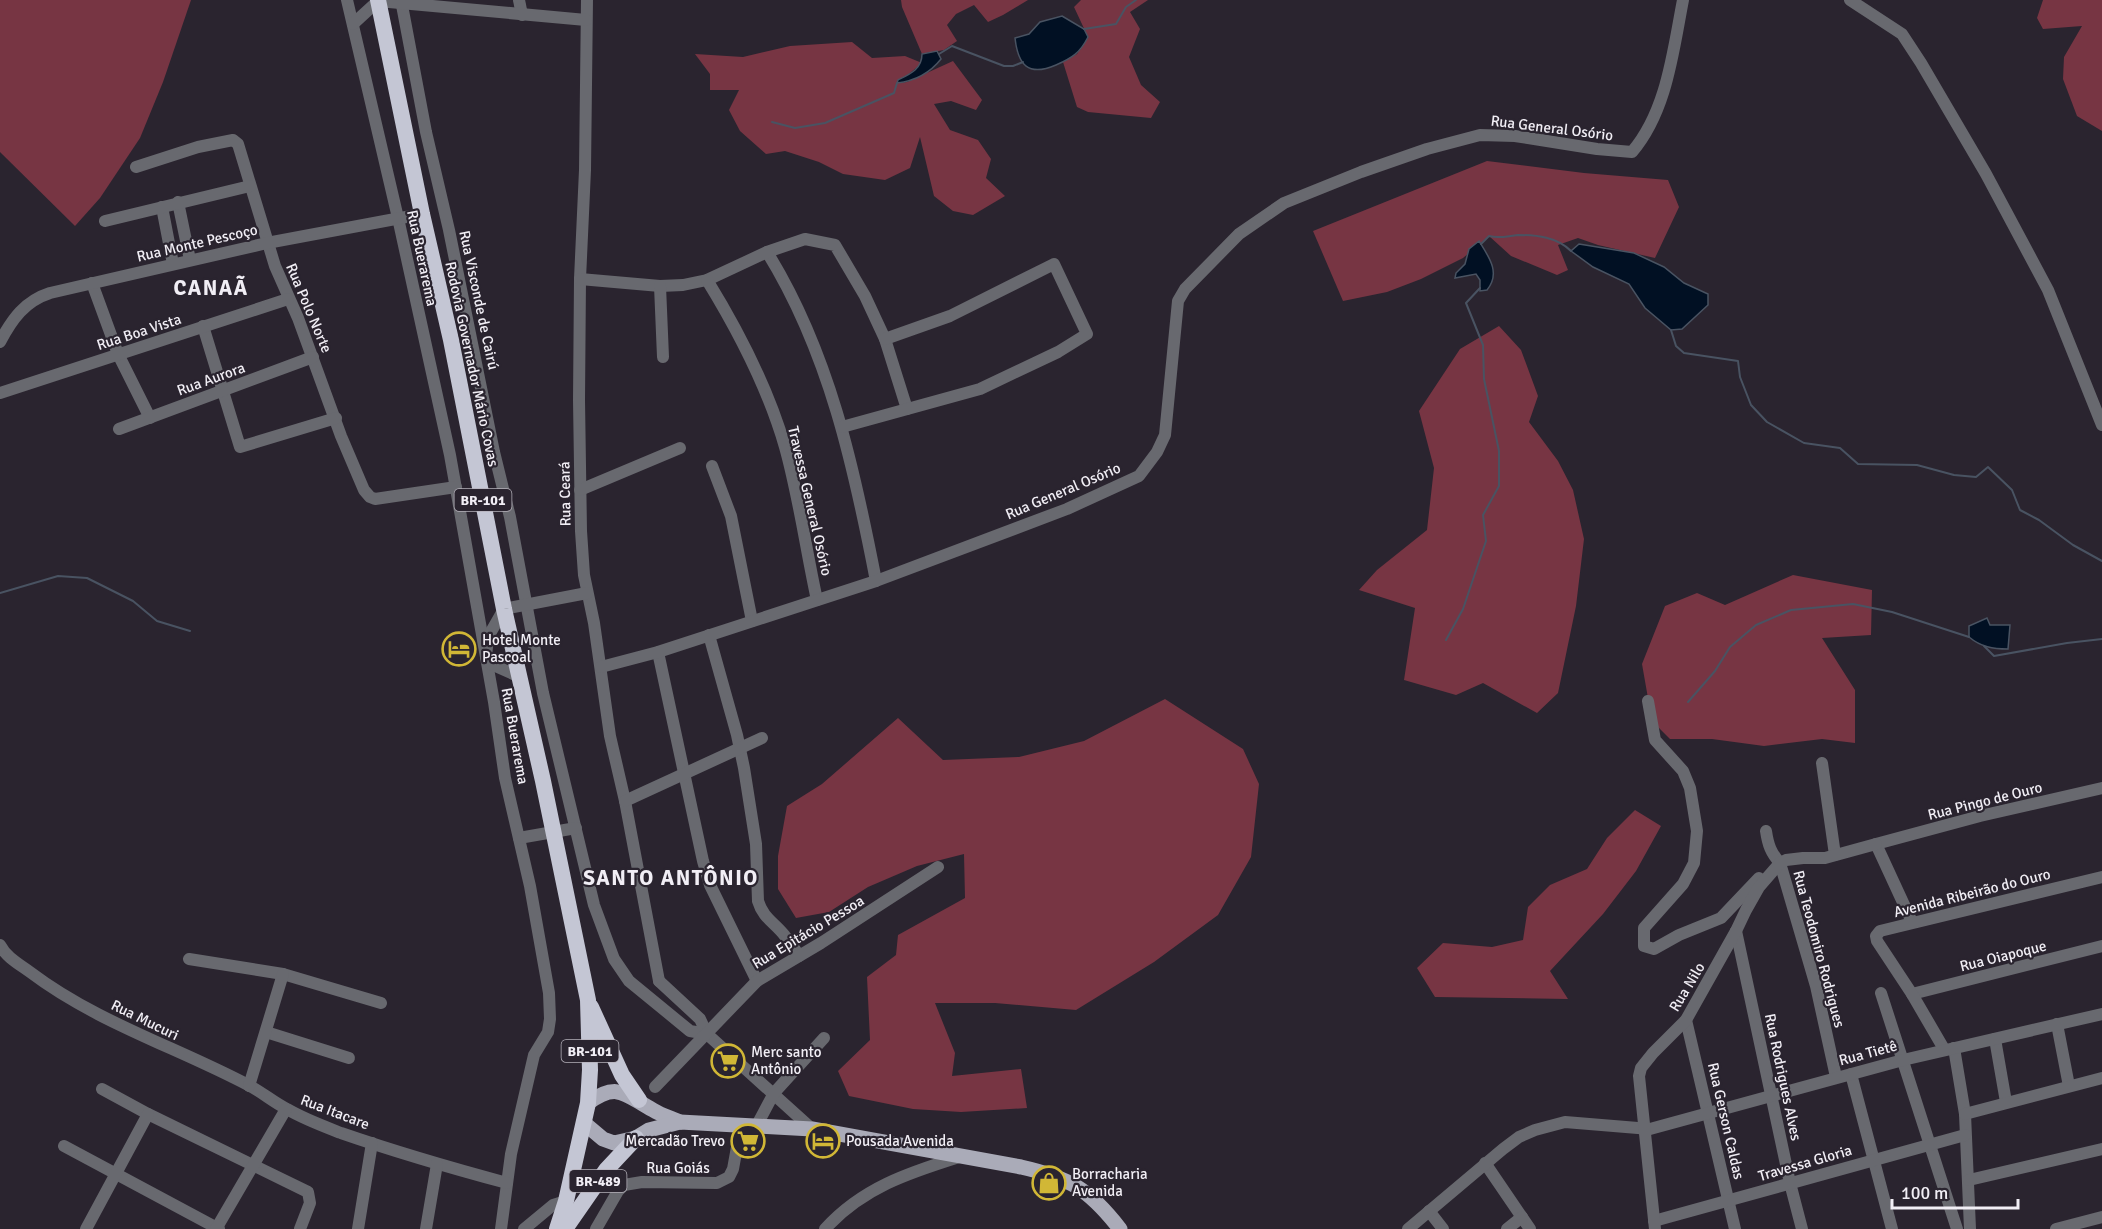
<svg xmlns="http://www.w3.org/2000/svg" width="2102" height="1229" font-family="Signika,sans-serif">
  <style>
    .green { fill: #773543 }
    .water { fill: #011023; stroke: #495362; stroke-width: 1.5 }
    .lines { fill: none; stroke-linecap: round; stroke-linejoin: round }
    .stream { stroke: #495362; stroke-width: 2 }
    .minor { stroke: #68696f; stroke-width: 12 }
    .major { stroke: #aaabb8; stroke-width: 15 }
    .highway { stroke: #c4c6d4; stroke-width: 16 }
    .labels { text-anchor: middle; stroke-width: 4.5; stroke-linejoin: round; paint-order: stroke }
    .shield { fill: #2a242f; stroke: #b5b1ba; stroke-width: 1.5 }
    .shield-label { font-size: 14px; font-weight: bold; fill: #f1eef5 }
    .street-label { font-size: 15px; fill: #f1eef5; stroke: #2a242f }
    .poi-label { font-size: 15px; fill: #f1eef5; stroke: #2a242f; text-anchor: start }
    .district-label { font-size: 21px; font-weight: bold; letter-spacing: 1.5px; fill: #f1eef5; stroke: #2a242f }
  </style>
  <rect width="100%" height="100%" fill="#2a242f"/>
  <g class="green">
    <polygon points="0,0 191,0 163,82 140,138 100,198 75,226 0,152"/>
    <polygon points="901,0 1028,0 1003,15 988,22 974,5 956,14 947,25 957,41 944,50 922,54 902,7"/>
    <polygon points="1081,0 1148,0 1130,12 1140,29 1129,57 1141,85 1160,102 1151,118 1088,112 1077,107 1063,62 1077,54 1088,37 1074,7"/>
    <polygon points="2043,0 2102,0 2102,131 2077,116 2063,79 2064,57 2082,26 2043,29 2037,18"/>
    <polygon points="852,42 872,58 905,56 922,63 898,83 907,82 953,61 982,100 976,110 951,101 934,104 950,130 978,140 991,159 986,178 1005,196 973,215 953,211 934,196 920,137 910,168 885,180 843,174 819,162 785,151 766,154 740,131 729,110 739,90 710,90 710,74 695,54 743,57 790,46"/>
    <polygon points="1487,161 1584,173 1668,180 1679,207 1655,258 1598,245 1578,238 1558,245 1568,270 1557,275 1511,256 1489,236 1463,258 1421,279 1387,292 1343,301 1313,231"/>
    <polygon points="1499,326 1521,350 1538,396 1529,422 1558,461 1573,490 1584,539 1576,606 1558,693 1537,713 1483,683 1456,695 1404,680 1415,608 1359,590 1377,570 1427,530 1434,468 1419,411 1460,349"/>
    <polygon points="1793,575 1872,590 1871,635 1822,638 1855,690 1855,743 1822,739 1764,746 1712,739 1670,739 1652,721 1642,664 1665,606 1697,593 1725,605"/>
    <polygon points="1165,699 1243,749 1259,784 1251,857 1218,915 1154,962 1076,1010 995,1003 935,1003 955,1053 952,1076 1021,1069 1027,1108 961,1112 913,1109 849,1096 838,1071 870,1040 867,977 896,955 898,935 965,898 964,854 917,866 868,887 829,912 796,918 778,889 778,856 787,806 822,784 898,718 943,760 1019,757 1084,741"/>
    <polygon points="1635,810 1661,826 1636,871 1603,914 1550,971 1568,999 1435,997 1417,968 1443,943 1492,947 1523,940 1528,907 1550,885 1587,869 1607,838"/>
  </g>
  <g class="water">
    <path d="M1062,16L1084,29L1088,37C1080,53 1072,58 1056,65C1028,77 1018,65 1015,38L1029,34L1040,22Z"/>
    <path d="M937,51L941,59C930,73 914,81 897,83L898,80C910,74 922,69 922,54Z"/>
    <path d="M1479,241C1489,257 1501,273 1487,290L1480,291V280L1476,274L1455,278L1456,273L1465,264L1469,249Z"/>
    <polygon points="1579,244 1634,253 1664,267 1684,283 1708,294 1708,305 1682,329 1671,330 1645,308 1629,284 1593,267 1571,251"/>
    <path d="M1987,618L1990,625H2010L2008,649C1993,649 1981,647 1969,637V626Z"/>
  </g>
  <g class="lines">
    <g class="stream">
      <polyline points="1084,29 1116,24 1126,7 1136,0"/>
      <polyline points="939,54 952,46 1004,66 1013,66 1023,62"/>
      <polyline points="772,122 795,128 825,123 894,93 897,83"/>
      <path d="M1481,244L1489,236C1499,239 1507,236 1518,235C1537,235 1557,237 1571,251"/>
      <polyline points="1671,330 1676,346 1684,353 1738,361 1740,377 1751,405 1767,422 1804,443 1840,448 1858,464 1917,465 1954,475 1976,477 1988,467 2012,490 2020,510 2039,520 2073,545 2102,561"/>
      <polyline points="0,593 58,576 87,578 133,601 157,621 190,631"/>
      <polyline points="1446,640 1463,609 1486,541 1483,515 1499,486 1499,451 1484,379 1483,345 1466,303 1480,288"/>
      <polyline points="1984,646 1994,656 2067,643 2102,639"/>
      <polyline points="1688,702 1715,671 1730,647 1756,625 1791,610 1853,604 1892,612 1969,637"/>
    </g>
    <g class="minor">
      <polyline points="347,0 398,218 450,455 494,702 505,778 530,886 549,993 550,1019 548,1032 534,1055 511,1154 501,1229"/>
      <polyline points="401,0 426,132 449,230 494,452 510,517 543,693 594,905 614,959 629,981 690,1031 707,1034"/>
      <polyline points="519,0 522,15"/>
      <polyline points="587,0 585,170 580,279 579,400 581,531 584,575 594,623 610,736 625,801 659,981"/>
      <polyline points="1850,0 1902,34 1921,63 1986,174 2048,290 2102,425"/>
      <polyline points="353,24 378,1 586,20"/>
      <polyline points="136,167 198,147 233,140 238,144 275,266 298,318 341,436 364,490 370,497 375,499 456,487"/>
      <polyline points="178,202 190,260"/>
      <polyline points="162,207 173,264"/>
      <polyline points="105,221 250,186"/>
      <path d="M767,252C829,352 854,467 876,581"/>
      <polyline points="580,279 660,286 683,285 707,280 767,252 805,239 835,245 865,296 885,339 907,409"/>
      <path d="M707,280C739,332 768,388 785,447C799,497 806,550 817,600"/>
      <polyline points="92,283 118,354 150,418"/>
      <polyline points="660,286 663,357"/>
      <polyline points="203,326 240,447 336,418"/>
      <path d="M0,342C12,319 25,301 50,293L267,243L422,214"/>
      <polyline points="0,393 288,299"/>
      <polyline points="842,427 980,389 1058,352 1087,334 1054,264 950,316 885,339"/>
      <polyline points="119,429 313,357"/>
      <polyline points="712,466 731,516 752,621"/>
      <polyline points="580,490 680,448"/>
      <path d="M709,635L737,735L744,768L756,844L758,901C763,918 775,923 785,936C790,942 795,949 799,956"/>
      <polyline points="658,652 703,861 710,885 757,981"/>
      <path d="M601,667L658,652L876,581L1067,509L1139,476L1157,452L1165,435L1178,301L1185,289L1239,234L1284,203L1361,172L1427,149L1480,135L1515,136L1597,149L1632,152C1667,111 1673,51 1683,0"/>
      <polyline points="520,677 491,664 486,657 488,637 504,609 587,593"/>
      <polyline points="1648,701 1655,740 1683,771 1690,788 1697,831 1694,863 1683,884 1644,928 1644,946 1654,949 1679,935 1721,918 1759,878"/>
      <polyline points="1822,763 1835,855"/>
      <polyline points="625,801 762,738"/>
      <path d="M1766,831C1768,845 1771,853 1780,863L1816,986L1836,1077"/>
      <polyline points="519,838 576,828"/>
      <polyline points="1912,922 1876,844 1980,816 2102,788"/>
      <polyline points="1736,931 1790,1183 1802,1229"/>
      <path d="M0,945C6,957 19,964 30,972C96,1022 176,1047 248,1085C262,1092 273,1102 287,1109C304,1119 323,1126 341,1133C396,1152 451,1168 507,1183"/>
      <polyline points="189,959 283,974 381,1003"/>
      <polyline points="659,981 700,1019 707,1034 812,1129"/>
      <polyline points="1881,993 1957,1229"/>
      <polyline points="1912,994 2102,946"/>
      <polyline points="1686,1020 1735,1229"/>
      <polyline points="2057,1024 2069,1086"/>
      <polyline points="266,1032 349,1058"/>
      <polyline points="1995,1039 2006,1102"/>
      <polyline points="1954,1048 1965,1114 1970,1229"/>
      <polyline points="1944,1049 1912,994 1877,941 1876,936 1880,931 2102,877"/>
      <polyline points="1851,1074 1892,1229"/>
      <polyline points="249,1086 283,974"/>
      <polyline points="655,1087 757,981 821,943 938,867"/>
      <polyline points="102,1089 148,1114 308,1192 310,1203 300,1229"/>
      <polyline points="1965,1114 2102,1078"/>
      <polyline points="757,1125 774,1093 824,1038"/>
      <polyline points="64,1146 219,1229"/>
      <polyline points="1485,1163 1530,1229"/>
      <polyline points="1969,1180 2102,1149"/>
      <polyline points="1429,1211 1443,1229"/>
      <polyline points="1654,1221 1965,1135"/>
      <polyline points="86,1229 148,1114"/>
      <polyline points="216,1229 286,1109"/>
      <polyline points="358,1229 372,1143"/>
      <polyline points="426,1229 437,1164"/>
      <polyline points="524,1229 553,1205 566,1201"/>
      <polyline points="596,1229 618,1191 624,1185 642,1182 717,1183 729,1177 733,1169 741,1125"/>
      <path d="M825,1229C862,1188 908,1173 959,1157"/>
      <polyline points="1408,1229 1503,1149 1519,1137 1535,1130 1565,1122 1650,1129 1903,1060 2102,1014"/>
      <polyline points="1507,1229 1522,1217"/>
      <polyline points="1655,1229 1639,1076 1641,1068 1653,1053 1686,1020 1736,931 1746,910 1759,887 1780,863 1786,860 1803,858 1825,858 1876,844"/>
      <polyline points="2056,1229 2102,1217"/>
    </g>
    <g class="major">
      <path d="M588,1103C618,1081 625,1095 653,1110C661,1115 671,1118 680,1122"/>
      <path d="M584,1123L603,1139L614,1143L636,1138L649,1130L680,1122L812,1129L1021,1167C1070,1178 1089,1189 1120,1229"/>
    </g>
    <g class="highway">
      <polyline points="378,0 422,214 451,340 504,609 543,781 588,1000 590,1070 588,1103 566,1201 557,1229"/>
      <polyline points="591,1007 622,1075 639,1100"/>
      <polyline points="565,1229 606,1170 636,1138"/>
    </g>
  </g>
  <defs>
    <symbol id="hotel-ring" viewBox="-11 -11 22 22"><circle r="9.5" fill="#2a242f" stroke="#d1b736" stroke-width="1.5"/><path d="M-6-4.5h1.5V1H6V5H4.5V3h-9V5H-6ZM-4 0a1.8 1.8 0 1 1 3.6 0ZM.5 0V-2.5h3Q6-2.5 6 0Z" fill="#d1b736"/></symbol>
    <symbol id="supermarket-ring" viewBox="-11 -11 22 22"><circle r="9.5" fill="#2a242f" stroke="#d1b736" stroke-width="1.5"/><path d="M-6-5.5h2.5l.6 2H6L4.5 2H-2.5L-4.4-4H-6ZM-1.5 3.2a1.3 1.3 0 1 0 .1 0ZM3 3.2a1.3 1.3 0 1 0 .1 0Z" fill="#d1b736"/></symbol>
    <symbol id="shop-ring" viewBox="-11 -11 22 22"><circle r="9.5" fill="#2a242f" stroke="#d1b736" stroke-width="1.5"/><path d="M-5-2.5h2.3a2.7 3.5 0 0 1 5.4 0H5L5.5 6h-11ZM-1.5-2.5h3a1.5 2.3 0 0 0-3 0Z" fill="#d1b736"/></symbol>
  </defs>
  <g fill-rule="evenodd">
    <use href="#hotel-ring" x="440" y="630" width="38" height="38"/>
    <use href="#supermarket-ring" x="709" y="1042" width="38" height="38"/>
    <use href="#supermarket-ring" x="729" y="1122" width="38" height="38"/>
    <use href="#hotel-ring" x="804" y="1122" width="38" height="38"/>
    <use href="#shop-ring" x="1030" y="1164" width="38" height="38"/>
  </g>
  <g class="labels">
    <g class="shield">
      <rect x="454.5" y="489" width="57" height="22" rx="4.5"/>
      <rect x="561.5" y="1040" width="57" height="22" rx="4.5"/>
      <rect x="569.5" y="1170" width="57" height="22" rx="4.5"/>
    </g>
    <g class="shield-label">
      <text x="483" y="505">BR-101</text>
      <text x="590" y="1056">BR-101</text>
      <text x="598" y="1186">BR-489</text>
    </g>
    <g class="street-label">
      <text transform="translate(1552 128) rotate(7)" y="5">Rua General Osório</text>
      <text transform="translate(197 243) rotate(-13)" y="5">Rua Monte Pescoço</text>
      <text transform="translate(422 258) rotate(78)" y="5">Rua Buerarema</text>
      <text transform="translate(479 300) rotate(78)" y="5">Rua Visconde de Cairú</text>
      <text transform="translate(309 308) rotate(67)" y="5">Rua Polo Norte</text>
      <text transform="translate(139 332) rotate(-18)" y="5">Rua Boa Vista</text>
      <text transform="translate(472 364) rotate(78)" y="5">Rodovia Governador Mário Covas</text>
      <text transform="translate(211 379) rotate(-20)" y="5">Rua Aurora</text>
      <text transform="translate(1063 491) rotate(-23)" y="5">Rua General Osório</text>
      <text transform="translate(565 494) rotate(-91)" y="5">Rua Ceará</text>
      <text transform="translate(810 501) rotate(77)" y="5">Travessa General Osório</text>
      <text transform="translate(515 736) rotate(80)" y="5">Rua Buerarema</text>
      <text transform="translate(1985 801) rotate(-14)" y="5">Rua Pingo de Ouro</text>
      <text transform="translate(1972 893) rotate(-14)" y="5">Avenida Ribeirão do Ouro</text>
      <text transform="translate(808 932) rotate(-31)" y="5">Rua Epitácio Pessoa</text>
      <text transform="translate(1819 949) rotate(75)" y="5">Rua Teodomiro Rodrigues</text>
      <text transform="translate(2003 956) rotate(-14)" y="5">Rua Oiapoque</text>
      <text transform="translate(1687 987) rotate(-59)" y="5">Rua Nilo</text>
      <text transform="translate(145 1020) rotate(26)" y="5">Rua Mucuri</text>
      <text transform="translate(1868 1053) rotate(-15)" y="5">Rua Tietê</text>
      <text transform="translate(1783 1077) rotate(78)" y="5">Rua Rodrigues Alves</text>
      <text transform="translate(335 1112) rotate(21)" y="5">Rua Itacare</text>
      <text transform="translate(1726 1121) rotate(77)" y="5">Rua Gerson Caldas</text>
      <text transform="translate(1805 1163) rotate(-16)" y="5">Travessa Gloria</text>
      <text x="678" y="1173">Rua Goiás</text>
    </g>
    <g class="poi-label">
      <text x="482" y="645">Hotel Monte<tspan x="482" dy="17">Pascoal</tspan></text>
      <text x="751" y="1057">Merc santo<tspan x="751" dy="17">Antônio</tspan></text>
      <text x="725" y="1146" text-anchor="end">Mercadão Trevo</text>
      <text x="846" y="1146">Pousada Avenida</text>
      <text x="1072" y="1179">Borracharia<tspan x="1072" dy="17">Avenida</tspan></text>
    </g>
    <g class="district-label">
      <text x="211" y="295">CANAÃ</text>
      <text x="671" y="885">SANTO ANTÔNIO</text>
    </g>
  </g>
  <path d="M1892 1199v9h126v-9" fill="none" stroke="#f1eef5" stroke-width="3"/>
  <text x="1901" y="1199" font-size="18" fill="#f1eef5" stroke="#2a242f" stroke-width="4.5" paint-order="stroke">100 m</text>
</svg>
